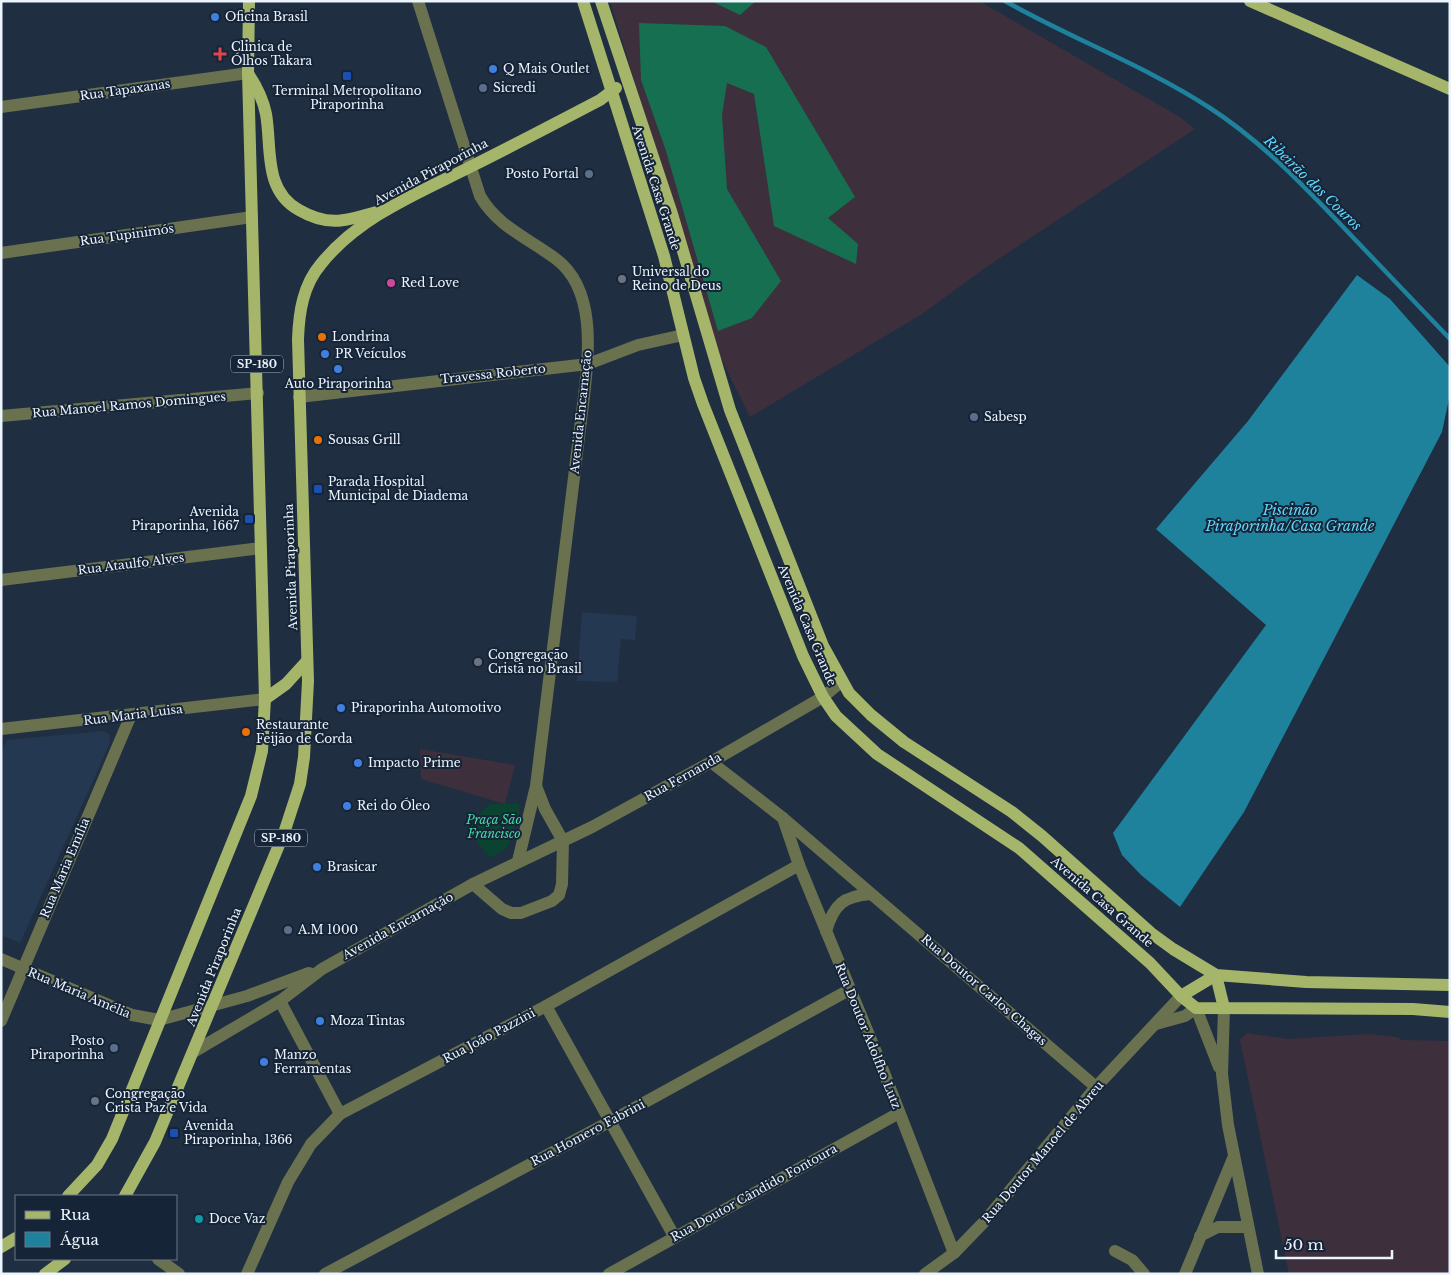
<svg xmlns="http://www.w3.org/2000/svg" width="1451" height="1275" font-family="'Libre Baskerville',serif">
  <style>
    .industrial { fill: #3e2f3c }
    .built { fill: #253851 }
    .green { fill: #0a4430 }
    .forest { fill: #156f50 }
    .water { fill: #1e829d }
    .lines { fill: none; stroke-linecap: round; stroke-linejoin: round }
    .stream { stroke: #1e829d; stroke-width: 4.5 }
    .minor { stroke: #69714e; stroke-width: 12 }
    .major { stroke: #a5b56a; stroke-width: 12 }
    .shop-dot { fill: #3f7fe0; stroke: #162437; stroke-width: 2 }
    .health-dot { fill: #e0444e; stroke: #162437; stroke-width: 2 }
    .transit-dot { fill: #1a4fb4; stroke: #162437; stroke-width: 2 }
    .service-dot { fill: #5c6f8a; stroke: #162437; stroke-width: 2 }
    .worship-dot { fill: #6b7280; stroke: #162437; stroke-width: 2 }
    .hotel-dot { fill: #d1479c; stroke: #162437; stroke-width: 2 }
    .food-dot { fill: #e8710a; stroke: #162437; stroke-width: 2 }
    .culture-dot { fill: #0f9aa8; stroke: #162437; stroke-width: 2 }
    .labels { text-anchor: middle; stroke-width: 4; stroke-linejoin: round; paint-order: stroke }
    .shield { fill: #162437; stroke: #acb6c2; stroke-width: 1 }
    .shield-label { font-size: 11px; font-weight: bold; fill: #ecf4fe }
    .poi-label { font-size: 12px; fill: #ecf4fe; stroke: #162437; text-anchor: start }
    .street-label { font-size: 12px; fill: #ecf4fe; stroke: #162437 }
    .park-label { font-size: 12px; font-style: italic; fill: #46dca6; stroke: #162437 }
    .water-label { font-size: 14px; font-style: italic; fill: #5dd7fb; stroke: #162437 }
  </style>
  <rect width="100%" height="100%" fill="#1f2e41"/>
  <g class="industrial">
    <polygon points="610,1 979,1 1180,117 1195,129 988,266 922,314 750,417 715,346"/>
    <polygon points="420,749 515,765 505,804 421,779"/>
    <polygon points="1247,1033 1288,1039 1368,1034 1398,1037 1401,1040 1450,1041 1450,1274 1289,1274 1240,1040"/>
  </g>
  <g class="built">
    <polygon points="582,612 637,616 635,640 621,639 617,682 577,681"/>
    <polygon points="104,731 110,735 109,745 20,943 1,935 1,752 7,740"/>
  </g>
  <polygon class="green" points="489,804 519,804 519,814 507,848 490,858 466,828"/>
  <g class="forest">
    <polygon points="711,1 756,1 740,15"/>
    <polygon points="639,23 725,26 766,47 855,197 828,218 858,244 856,264 774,226 754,94 727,83 722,115 727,189 781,281 752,318 718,331 666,151 641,80"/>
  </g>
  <polygon class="water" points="1357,275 1390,299 1450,367 1450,394 1442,432 1244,812 1180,907 1141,875 1122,855 1113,833 1266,625 1156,529 1248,421"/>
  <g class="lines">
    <path class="stream" d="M1005,1C1072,39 1146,66 1210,108C1261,141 1303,185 1345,229C1380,266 1415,302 1450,339"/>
    <g class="minor">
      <path d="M418,1L480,196C498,227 528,238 556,259C596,289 589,352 584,396L536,786L518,861"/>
      <polyline points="1,107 248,73"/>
      <polyline points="1,253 252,217"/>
      <polyline points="299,397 588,364 638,345 683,335"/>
      <polyline points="1,416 258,393"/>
      <polyline points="1,580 261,548"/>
      <polyline points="1,729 265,699"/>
      <polyline points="711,762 783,818 1096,1087"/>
      <polyline points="783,818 799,865 876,1052 954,1253"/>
      <polyline points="473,884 502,909 511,913 521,913 552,901 559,895 562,884 563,841 545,809 536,786"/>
      <path d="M826,931C834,904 844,896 871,894"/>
      <polyline points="1,959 132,1015 159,1020 247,996 309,973"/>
      <polyline points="280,1001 340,1114"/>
      <polyline points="546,1006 674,1236"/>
      <polyline points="1224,1008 1222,1074 1228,1125 1258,1274"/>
      <polyline points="1,1021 131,715"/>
      <polyline points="1156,1024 1185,1016 1196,1008 1219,1067"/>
      <polyline points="195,1051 280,1001 322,969 473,884 592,827 711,762 823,697 841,682"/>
      <polyline points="1200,1236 1218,1227 1247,1227"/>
      <polyline points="1115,1251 1132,1260 1144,1274"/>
      <polyline points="158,1259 179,1274"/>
      <polyline points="247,1274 288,1182 311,1144 340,1114 546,1006 799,865"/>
      <polyline points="325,1274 609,1122 849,990"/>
      <polyline points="609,1274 899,1113"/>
      <polyline points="925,1274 954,1253 984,1222 1096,1087 1181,996"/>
      <polyline points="1185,1274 1234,1156"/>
    </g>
    <g class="major">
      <polyline points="583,1 664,256 694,378 703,404 803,656 823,697 836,716 877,754 1019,848 1150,963 1181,996 1196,1008 1413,1009 1450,1012"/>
      <polyline points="601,1 672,214 730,410 823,646 849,693 871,715 904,742 1012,812 1042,836 1151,933 1173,949 1216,975 1306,982 1450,985"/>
      <polyline points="1250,1 1450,89"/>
      <path d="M249,75C257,87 263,99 266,114C272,148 263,190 299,210C330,228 348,220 380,211"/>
      <polyline points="265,699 286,684 307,661"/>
      <polyline points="1181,996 1216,975 1224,1008"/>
      <polyline points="68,1196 97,1165 112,1139 251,796 262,751 265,699 248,73 249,1"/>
      <path d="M125,1196L155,1142L284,833L300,784L304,757L308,681L298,339C299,312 303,285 321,264C359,216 421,192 474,165C516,144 558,122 600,100L616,88"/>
      <polyline points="1,1247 16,1238"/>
      <polyline points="45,1274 65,1259"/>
    </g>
  </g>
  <g class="shop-dot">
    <circle cx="215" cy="17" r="5"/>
    <circle cx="493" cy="69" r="5"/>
    <circle cx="325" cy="354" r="5"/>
    <circle cx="338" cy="369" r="5"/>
    <circle cx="341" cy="708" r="5"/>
    <circle cx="358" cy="763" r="5"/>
    <circle cx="347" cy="806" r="5"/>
    <circle cx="317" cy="867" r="5"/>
    <circle cx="320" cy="1021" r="5"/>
    <circle cx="264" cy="1062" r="5"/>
  </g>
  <path class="health-dot" d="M217.5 46.5h5v5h5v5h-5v5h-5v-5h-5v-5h5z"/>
  <g class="transit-dot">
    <rect x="342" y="71" width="10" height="10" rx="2.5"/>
    <rect x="313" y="484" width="10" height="10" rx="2.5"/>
    <rect x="244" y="514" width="10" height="10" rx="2.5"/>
    <rect x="169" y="1128" width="10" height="10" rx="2.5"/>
  </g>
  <g class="service-dot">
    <circle cx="483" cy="88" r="5"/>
    <circle cx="589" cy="174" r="5"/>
    <circle cx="974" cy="417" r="5"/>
    <circle cx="288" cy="930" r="5"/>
    <circle cx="114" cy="1048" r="5"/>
  </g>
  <g class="worship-dot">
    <circle cx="622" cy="279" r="5"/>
    <circle cx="478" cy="662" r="5"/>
    <circle cx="95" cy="1101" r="5"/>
  </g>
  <circle class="hotel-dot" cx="391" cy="283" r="5"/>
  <g class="food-dot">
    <circle cx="322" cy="337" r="5"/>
    <circle cx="318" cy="440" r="5"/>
    <circle cx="246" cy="732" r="5"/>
  </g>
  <circle class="culture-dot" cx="199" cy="1219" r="5"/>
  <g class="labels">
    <g class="shield">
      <rect x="231" y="355.5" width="52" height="17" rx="4"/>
      <rect x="255" y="829.5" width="52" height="17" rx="4"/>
    </g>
    <g class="shield-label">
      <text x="257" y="368">SP-180</text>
      <text x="281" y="842">SP-180</text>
    </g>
    <g class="poi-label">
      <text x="225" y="21">Oficina Brasil</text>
      <text x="231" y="51">Clinica de<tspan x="231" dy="14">Ólhos Takara</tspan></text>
      <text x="503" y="73">Q Mais Outlet</text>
      <text x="493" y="92">Sicredi</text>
      <text x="347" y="95" text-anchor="middle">Terminal Metropolitano<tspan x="347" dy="14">Piraporinha</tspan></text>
      <text x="579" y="178" text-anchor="end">Posto Portal</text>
      <text x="632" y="276">Universal do<tspan x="632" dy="14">Reino de Deus</tspan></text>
      <text x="401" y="287">Red Love</text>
      <text x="332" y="341">Londrina</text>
      <text x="335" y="358">PR Veículos</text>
      <text x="338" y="388" text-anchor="middle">Auto Piraporinha</text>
      <text x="984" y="421">Sabesp</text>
      <text x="328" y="444">Sousas Grill</text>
      <text x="328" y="486">Parada Hospital<tspan x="328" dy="14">Municipal de Diadema</tspan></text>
      <text x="239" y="516" text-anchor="end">Avenida<tspan x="239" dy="14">Piraporinha, 1667</tspan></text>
      <text x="488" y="659">Congregação<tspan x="488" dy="14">Cristã no Brasil</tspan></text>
      <text x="351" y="712">Piraporinha Automotivo</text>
      <text x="256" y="729">Restaurante<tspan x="256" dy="14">Feijão de Corda</tspan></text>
      <text x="368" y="767">Impacto Prime</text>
      <text x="357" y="810">Rei do Óleo</text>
      <text x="327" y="871">Brasicar</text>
      <text x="298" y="934">A.M 1000</text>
      <text x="330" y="1025">Moza Tintas</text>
      <text x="104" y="1045" text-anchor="end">Posto<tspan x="104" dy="14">Piraporinha</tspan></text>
      <text x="274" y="1059">Manzo<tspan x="274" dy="14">Ferramentas</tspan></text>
      <text x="105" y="1098">Congregação<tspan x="105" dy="14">Cristã Paz e Vida</tspan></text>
      <text x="184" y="1130">Avenida<tspan x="184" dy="14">Piraporinha, 1366</tspan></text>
      <text x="209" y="1223">Doce Vaz</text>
    </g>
    <g class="street-label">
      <text transform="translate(125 90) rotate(-8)" y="4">Rua Tapaxanas</text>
      <text transform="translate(431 172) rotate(-28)" y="4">Avenida Piraporinha</text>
      <text transform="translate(656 188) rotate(72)" y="4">Avenida Casa Grande</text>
      <text transform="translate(127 235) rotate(-8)" y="4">Rua Tupinimós</text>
      <text transform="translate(493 374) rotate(-6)" y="4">Travessa Roberto</text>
      <text transform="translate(129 405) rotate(-5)" y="4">Rua Manoel Ramos Domingues</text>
      <text transform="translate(581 412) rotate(-84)" y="4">Avenida Encarnação</text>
      <text transform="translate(131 564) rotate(-7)" y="4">Rua Ataulfo Alves</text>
      <text transform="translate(291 567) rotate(-92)" y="4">Avenida Piraporinha</text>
      <text transform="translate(807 625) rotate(67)" y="4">Avenida Casa Grande</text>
      <text transform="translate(133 715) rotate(-7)" y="4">Rua Maria Luisa</text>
      <text transform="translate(683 777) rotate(-29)" y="4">Rua Fernanda</text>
      <text transform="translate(65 868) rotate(-67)" y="4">Rua Maria Emília</text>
      <text transform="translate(1102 902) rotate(41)" y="4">Avenida Casa Grande</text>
      <text transform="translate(398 926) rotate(-29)" y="4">Avenida Encarnação</text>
      <text transform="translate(214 967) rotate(-68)" y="4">Avenida Piraporinha</text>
      <text transform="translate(984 990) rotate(41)" y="4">Rua Doutor Carlos Chagas</text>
      <text transform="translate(79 993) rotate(23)" y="4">Rua Maria Amélia</text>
      <text transform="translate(489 1036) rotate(-28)" y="4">Rua João Pazzini</text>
      <text transform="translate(868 1036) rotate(68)" y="4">Rua Doutor Adolfho Lutz</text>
      <text transform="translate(588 1133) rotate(-28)" y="4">Rua Homero Fabrini</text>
      <text transform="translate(1043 1152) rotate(-50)" y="4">Rua Doutor Manoel de Abreu</text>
      <text transform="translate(754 1193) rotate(-29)" y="4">Rua Doutor Cândido Fontoura</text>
    </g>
    <g class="park-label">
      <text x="494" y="824">Praça São<tspan x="494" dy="14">Francisco</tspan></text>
    </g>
    <g class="water-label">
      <text transform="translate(1313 183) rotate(44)" y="5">Ribeirão dos Couros</text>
      <text x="1290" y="515">Piscinão<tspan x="1290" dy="16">Piraporinha/Casa Grande</tspan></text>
    </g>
  </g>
  <rect width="1451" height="1275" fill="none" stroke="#ecf4fe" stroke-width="5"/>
  <rect x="15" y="1195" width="162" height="65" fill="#162437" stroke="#6c7787"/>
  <rect x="25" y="1211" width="25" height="8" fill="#a5b56a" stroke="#6c7787"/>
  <text x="60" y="1220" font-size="15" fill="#ecf4fe">Rua</text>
  <rect x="25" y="1232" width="25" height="15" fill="#1e829d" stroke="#6c7787"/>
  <text x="60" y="1245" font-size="15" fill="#ecf4fe">Água</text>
  <path d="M1276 1250v8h116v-8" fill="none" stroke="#ecf4fe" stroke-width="2.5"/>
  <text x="1284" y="1250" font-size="15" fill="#ecf4fe" stroke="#162437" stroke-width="4" paint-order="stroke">50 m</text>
</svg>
